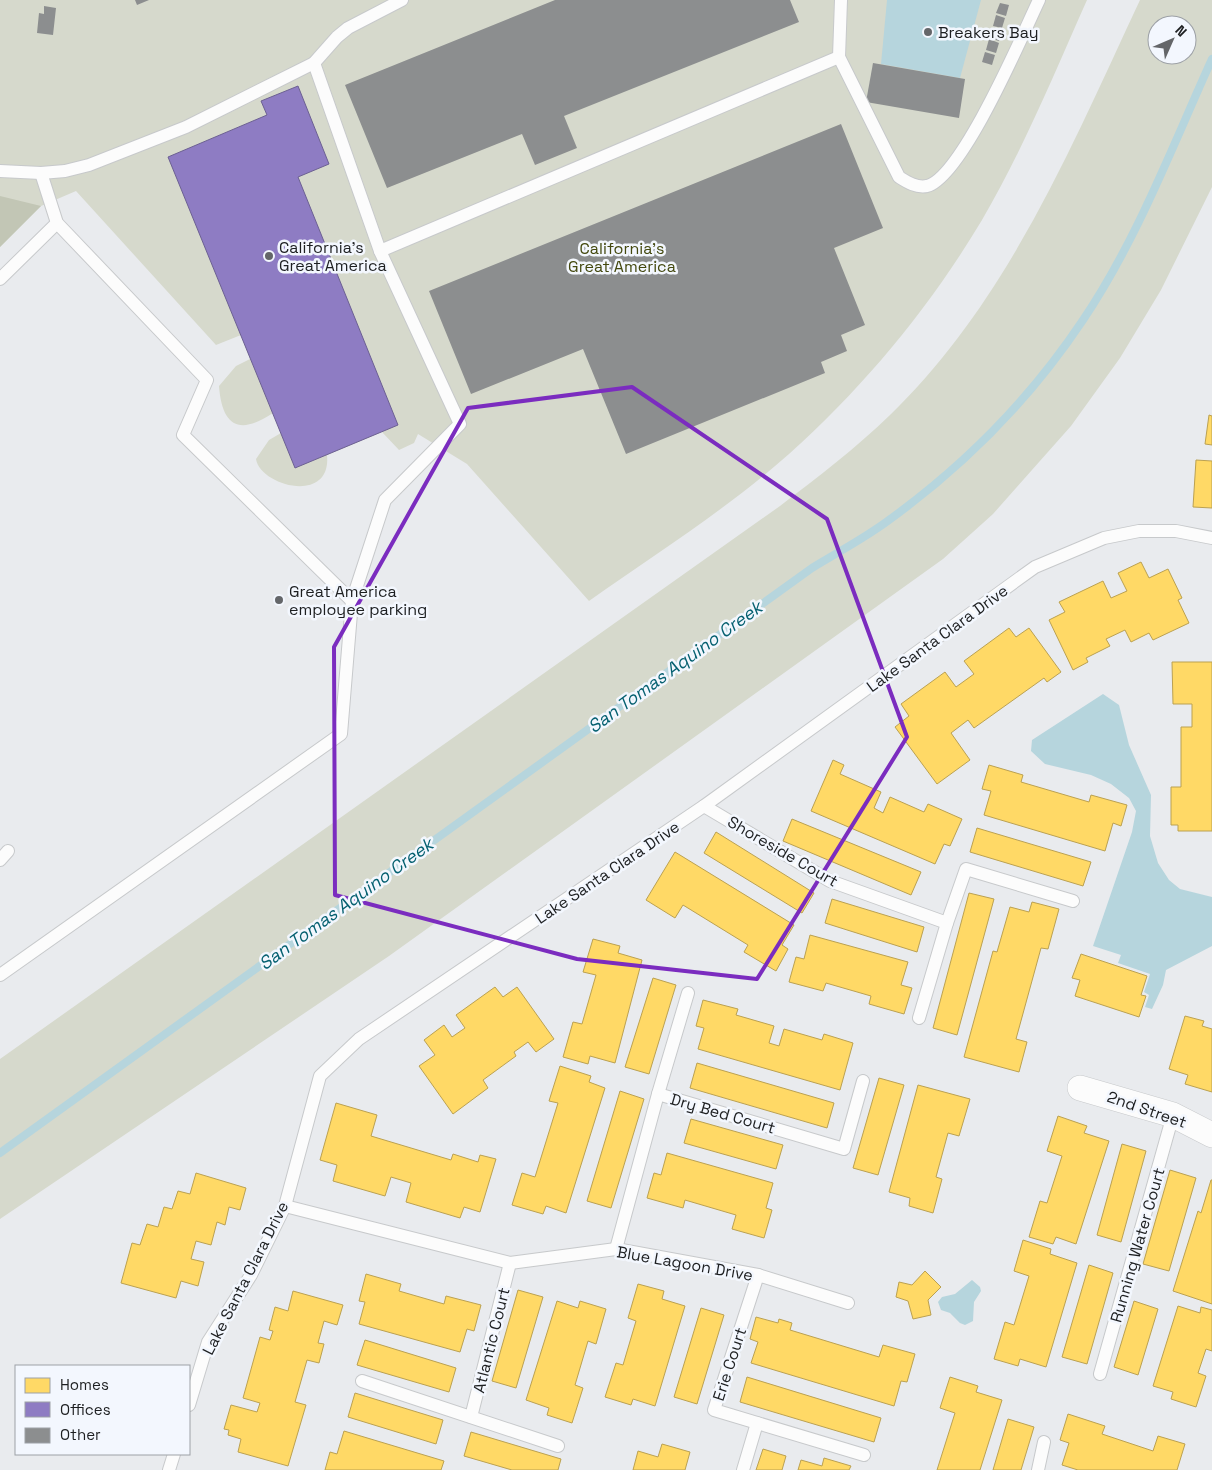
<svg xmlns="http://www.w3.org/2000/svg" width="1212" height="1470" font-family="'Space Grotesk',sans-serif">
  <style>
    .green { fill: #d6d9cc; fill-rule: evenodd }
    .forest { fill: #c2c6b5 }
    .water { fill: #b6d5dd }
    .homes { fill: #ffd966; stroke: #bba151 }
    .offices { fill: #8e7cc3; stroke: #6c6092 }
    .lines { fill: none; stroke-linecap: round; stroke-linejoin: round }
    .stream { stroke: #b6d5dd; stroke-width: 8 }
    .building { fill: #8c8e8f }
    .lane-casing { stroke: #c7c9cb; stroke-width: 14 }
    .street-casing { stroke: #c7c9cb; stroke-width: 26 }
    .lane { stroke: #fcfcfc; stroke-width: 12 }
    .street { stroke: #fcfcfc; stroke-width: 25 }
    .marked { fill: none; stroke: #7b2cbf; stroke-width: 4; stroke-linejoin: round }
    .poi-dot { fill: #646669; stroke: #f3f7fe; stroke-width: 2 }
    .labels { text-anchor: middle; stroke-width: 5; stroke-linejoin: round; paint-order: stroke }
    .poi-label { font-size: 16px; fill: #1d1f21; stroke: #f3f7fe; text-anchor: start }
    .park-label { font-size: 16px; fill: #43480e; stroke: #f3f7fe }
    .street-label { font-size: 16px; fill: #1d1f21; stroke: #f3f7fe }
    .water-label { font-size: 18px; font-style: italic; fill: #056070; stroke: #f3f7fe }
  </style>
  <rect width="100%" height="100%" fill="#e9ebee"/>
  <g class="green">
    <path d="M0,0H1087C1054,74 1023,150 982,220C930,307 864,387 789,454C727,509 657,553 589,601L467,464L418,434L414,443L399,450L382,432L327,455C332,505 260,486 256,459L269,440L281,433L273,413C239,436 222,426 219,386L236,366L250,359L241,335L216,345L76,191L41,206L0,247Z"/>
    <path d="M1140,0H1212V187L1161,290L1120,358L1071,426L993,514L943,559L389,956L0,1219V1059L780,506C818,477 856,448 890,415C1008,301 1072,145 1140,0ZM1157,25H1187V55H1157Z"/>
  </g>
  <polygon class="forest" points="0,196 41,206 0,247"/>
  <g class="water">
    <polygon points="887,0 981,0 960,78 881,64"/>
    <polygon points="1103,694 1119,705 1129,745 1151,795 1150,836 1158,863 1169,880 1180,889 1212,897 1212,946 1166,970 1163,985 1152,1009 1145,1007 1149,995 1144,992 1150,974 1118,963 1121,955 1093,946 1132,832 1136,811 1129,798 1111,784 1091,775 1045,764 1031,751 1032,740"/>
    <polygon points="972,1280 980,1287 981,1291 974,1302 973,1321 965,1325 960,1323 950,1313 941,1310 938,1302 942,1297 955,1294"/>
  </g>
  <g class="homes">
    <polygon points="1209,415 1212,416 1212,445 1205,444"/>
    <polygon points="1196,460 1212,461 1212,508 1193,507"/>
    <polygon points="1141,562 1149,578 1168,569 1182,598 1178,600 1189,623 1153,640 1149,633 1131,642 1125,630 1106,639 1110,646 1086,658 1088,662 1073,670 1049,620 1065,612 1059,602 1103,581 1111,598 1127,591 1118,573"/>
    <polygon points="1009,628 1016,637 1029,628 1061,672 1047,682 1044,678 974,728 968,720 951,733 970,760 937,784 895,727 909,716 901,704 945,672 956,687 974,674 964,661"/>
    <polygon points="1172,662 1212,662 1212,831 1178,831 1178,825 1171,825 1171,787 1181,787 1181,727 1192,727 1192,704 1173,704"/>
    <polygon points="833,760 844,765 840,774 881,792 874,808 883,813 890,797 924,812 928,804 962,819 950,846 944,844 935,864 811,811"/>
    <polygon points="989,765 1023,775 1021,782 1089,802 1091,795 1127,805 1121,826 1113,823 1105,851 984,815 991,791 982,789"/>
    <polygon points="792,819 921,872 911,895 783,841"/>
    <polygon points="977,828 1091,862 1083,886 970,852"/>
    <polygon points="716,832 814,893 802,913 704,853"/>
    <polygon points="675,852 794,925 782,945 788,949 776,971 744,952 748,945 683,905 675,918 646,900"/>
    <polygon points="969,893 994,899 957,1035 933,1028"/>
    <polygon points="832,899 924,927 917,952 825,923"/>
    <polygon points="1032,902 1059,909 1048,949 1041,948 1016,1039 1027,1042 1019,1072 964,1057 993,951 997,952 1010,907 1029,912"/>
    <polygon points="810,935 908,962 901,985 912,988 904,1014 869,1004 871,996 826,983 823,991 789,982 796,957 804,959"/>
    <polygon points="593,939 620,946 618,953 642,960 615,1063 590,1056 588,1064 563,1057 573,1022 582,1024 596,975 583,972"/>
    <polygon points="1081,954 1147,976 1141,995 1146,996 1139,1017 1075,996 1080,980 1072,978"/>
    <polygon points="653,978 676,985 649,1074 625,1067"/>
    <polygon points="495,987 503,997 517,987 554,1039 536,1052 528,1042 514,1052 516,1056 483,1080 488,1088 453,1114 419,1066 435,1055 424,1040 444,1025 452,1037 465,1028 456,1015"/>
    <polygon points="703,1000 738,1009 736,1015 774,1026 769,1043 779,1046 784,1029 822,1040 824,1034 853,1043 840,1090 698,1049 704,1028 696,1026"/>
    <polygon points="1185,1016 1204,1021 1202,1026 1212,1029 1212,1092 1185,1084 1188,1075 1169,1069"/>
    <polygon points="697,1063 834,1103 827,1128 690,1088"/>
    <polygon points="560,1066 591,1076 589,1082 605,1088 566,1213 546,1206 543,1214 512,1205 522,1173 535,1177 558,1103 549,1101"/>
    <polygon points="879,1078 904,1085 878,1175 853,1168"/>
    <polygon points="918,1085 970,1099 959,1136 948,1133 936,1177 942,1179 933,1213 909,1206 910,1198 889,1192"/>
    <polygon points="620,1091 644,1099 611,1208 587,1201"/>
    <polygon points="336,1103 377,1115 371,1136 451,1160 453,1154 478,1162 480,1155 496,1159 480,1212 464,1207 460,1218 406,1202 411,1183 391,1177 385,1196 333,1181 337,1165 320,1160"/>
    <polygon points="1058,1116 1087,1126 1084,1133 1109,1141 1076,1244 1056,1237 1053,1244 1029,1237 1040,1201 1047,1203 1062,1156 1047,1151"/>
    <polygon points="691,1119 783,1145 776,1169 684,1143"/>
    <polygon points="1122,1144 1146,1151 1121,1242 1097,1235"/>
    <polygon points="667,1153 773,1183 766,1208 772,1210 764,1238 732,1229 736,1215 685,1200 683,1208 647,1198 654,1173 661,1175"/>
    <polygon points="1170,1170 1196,1178 1169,1271 1143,1264"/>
    <polygon points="196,1173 246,1188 240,1210 229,1207 225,1225 217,1222 211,1245 196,1241 191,1259 204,1262 198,1286 181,1281 176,1298 121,1283 132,1243 140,1245 147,1224 158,1227 164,1207 172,1209 178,1191 190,1194"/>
    <polygon points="1211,1180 1212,1180 1212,1304 1173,1291 1198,1211 1201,1213"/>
    <polygon points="1023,1240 1051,1249 1050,1254 1077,1263 1046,1367 1020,1359 1018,1366 994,1359 1005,1322 1014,1325 1029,1276 1014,1271"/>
    <polygon points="1089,1265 1113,1273 1087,1364 1062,1357"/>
    <polygon points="925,1271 941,1287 928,1300 931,1315 913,1319 908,1301 896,1297 899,1282 912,1285"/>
    <polygon points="366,1274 401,1284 399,1291 444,1304 446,1296 481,1305 474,1331 467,1329 460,1352 359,1324 365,1302 359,1301"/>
    <polygon points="638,1284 664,1291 662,1299 685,1306 655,1406 633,1399 631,1405 605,1397 616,1363 623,1365 636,1321 628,1318"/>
    <polygon points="518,1290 543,1297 516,1388 492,1381"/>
    <polygon points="293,1291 343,1305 337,1325 324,1321 318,1343 324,1344 319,1363 307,1360 295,1402 306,1405 288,1466 238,1452 241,1439 228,1435 229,1430 224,1429 231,1405 257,1412 260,1403 243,1398 260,1337 270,1340 273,1331 269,1330 275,1307 288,1311"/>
    <polygon points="557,1301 578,1308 580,1301 606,1309 596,1344 588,1341 575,1385 583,1388 572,1423 547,1415 549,1408 526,1400"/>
    <polygon points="1134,1301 1158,1309 1138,1375 1114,1367"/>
    <polygon points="1178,1306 1200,1313 1201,1307 1212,1310 1212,1351 1206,1349 1198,1373 1206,1376 1196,1407 1171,1399 1173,1392 1153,1386"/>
    <polygon points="701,1308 724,1315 697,1404 674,1397"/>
    <polygon points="756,1317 778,1323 779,1319 792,1323 790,1330 879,1357 883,1345 915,1354 907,1382 901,1381 894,1406 751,1363 758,1342 750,1339"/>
    <polygon points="365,1340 456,1368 449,1392 357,1365"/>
    <polygon points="747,1377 881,1418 874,1442 740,1402"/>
    <polygon points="950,1377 978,1386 976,1392 1002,1400 980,1470 937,1470 955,1413 940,1408"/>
    <polygon points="355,1393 443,1420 436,1444 348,1417"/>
    <polygon points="1068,1414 1105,1426 1102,1434 1153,1451 1158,1436 1185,1444 1177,1470 1078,1470 1062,1465 1069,1443 1060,1440"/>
    <polygon points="1008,1419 1034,1427 1021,1470 993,1470"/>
    <polygon points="344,1431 444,1461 441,1470 325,1470 330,1452 337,1454"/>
    <polygon points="471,1432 561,1459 558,1470 512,1470 464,1456"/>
    <polygon points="662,1444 690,1452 685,1470 633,1470 638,1451 658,1457"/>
    <polygon points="763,1449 786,1456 782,1470 756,1470"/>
    <polygon points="824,1458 851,1466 849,1470 798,1470 801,1460 822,1466"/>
  </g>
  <polygon class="offices" points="298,86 329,164 298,177 398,425 295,468 168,157 267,115 261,101"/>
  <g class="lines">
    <path class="stream" d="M0,1153L812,568C838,552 865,538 889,520C965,465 1031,398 1083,320C1137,240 1172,147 1212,59"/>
  </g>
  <g class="building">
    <polygon points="135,0 149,0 137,5"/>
    <polygon points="555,0 790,0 799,22 564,116 577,148 535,165 522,134 387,188 345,85"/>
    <polygon points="1000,3 1009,5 1006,16 996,13"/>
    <polygon points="44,6 56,8 53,35 37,33 39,13 44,14"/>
    <polygon points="996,15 1005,18 1002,28 993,26"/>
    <polygon points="992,28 1002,31 999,41 989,38"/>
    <polygon points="989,39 999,43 996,53 986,50"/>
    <polygon points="985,52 995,55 992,65 982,62"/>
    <polygon points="873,63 965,79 959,118 866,102"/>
    <polygon points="841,124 883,228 834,248 865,325 841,335 847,351 821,362 825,373 626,454 583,349 471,394 429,291"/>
  </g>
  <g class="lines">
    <defs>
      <g id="lane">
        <path d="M839,57L899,177C907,182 916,188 927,186C962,177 1022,36 1039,0"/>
        <polyline points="314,63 380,251"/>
        <polyline points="0,171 41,173 65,171 89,165 186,127 314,63 337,37 348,28 402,0"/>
        <polyline points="41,173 57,223 207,380 183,435 352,601"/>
        <polyline points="0,279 57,223"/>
        <polyline points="704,806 830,881 947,923"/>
        <polyline points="0,860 8,851"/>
        <polyline points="0,975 341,734 352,601 385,500 460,424 380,251 839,57 841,0"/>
        <polyline points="919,1018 947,923 966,869 1073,901"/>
        <polyline points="658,1094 688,993"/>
        <polyline points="285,1206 510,1263 616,1249 758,1275 848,1303"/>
        <polyline points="616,1249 658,1094 844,1149 863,1081"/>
        <polyline points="758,1275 714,1410 864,1455"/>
        <polyline points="1100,1374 1173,1115"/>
        <polyline points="362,1381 558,1446"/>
        <polyline points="189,1405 208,1342 251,1275 285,1206 320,1076 359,1039 704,806 1035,567 1104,538 1139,531 1176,531 1212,538"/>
        <polyline points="471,1417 510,1263"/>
        <polyline points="169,1470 174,1454"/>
        <polyline points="743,1470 757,1423"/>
        <polyline points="1038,1470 1044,1442"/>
      </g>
      <polyline id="street" points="1080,1088 1173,1115 1212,1135"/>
    </defs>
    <use href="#lane" class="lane-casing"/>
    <use href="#street" class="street-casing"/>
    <use href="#lane" class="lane"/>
    <use href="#street" class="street"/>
  </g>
  <path class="marked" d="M632,387L827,519L907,737L757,979L577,959L335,895L334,647L468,408Z"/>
  <g class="poi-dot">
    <circle cx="928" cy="32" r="5"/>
    <circle cx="269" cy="256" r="5"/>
    <circle cx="279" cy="600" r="5"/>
  </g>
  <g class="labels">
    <g class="poi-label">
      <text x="938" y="38">Breakers Bay</text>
      <text x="279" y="253">California’s<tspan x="279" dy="18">Great America</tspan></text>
      <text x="289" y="597">Great America<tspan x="289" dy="18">employee parking</tspan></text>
    </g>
    <g class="park-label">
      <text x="622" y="254">California's<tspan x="622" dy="18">Great America</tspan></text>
    </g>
    <g class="street-label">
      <text transform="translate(937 638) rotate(-36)" y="6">Lake Santa Clara Drive</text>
      <text transform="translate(783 851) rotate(30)" y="6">Shoreside Court</text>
      <text transform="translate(607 872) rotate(-34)" y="6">Lake Santa Clara Drive</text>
      <text transform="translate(1147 1109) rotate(19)" y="6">2nd Street</text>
      <text transform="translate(723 1113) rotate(16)" y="6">Dry Bed Court</text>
      <text transform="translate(1137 1245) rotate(-74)" y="6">Running Water Court</text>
      <text transform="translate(685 1263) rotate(10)" y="6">Blue Lagoon Drive</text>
      <text transform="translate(245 1278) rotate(-63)" y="6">Lake Santa Clara Drive</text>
      <text transform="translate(491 1340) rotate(-76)" y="6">Atlantic Court</text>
      <text transform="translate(729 1364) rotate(-72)" y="6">Erie Court</text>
    </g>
    <g class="water-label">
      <text transform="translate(675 667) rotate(-36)" y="6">San Tomas Aquino Creek</text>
      <text transform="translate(346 904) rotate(-36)" y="6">San Tomas Aquino Creek</text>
    </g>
  </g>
  <rect x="15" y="1365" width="175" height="90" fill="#f3f7fe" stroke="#9da1a6"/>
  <rect x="25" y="1378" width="25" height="15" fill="#ffd966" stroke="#9da1a6"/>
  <text x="60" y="1390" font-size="15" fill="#1d1f21">Homes</text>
  <rect x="25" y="1402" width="25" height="15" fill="#8e7cc3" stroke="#9da1a6"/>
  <text x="60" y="1415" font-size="15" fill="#1d1f21">Offices</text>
  <rect x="25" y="1428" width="25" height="15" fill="#8c8e8f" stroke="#9da1a6"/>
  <text x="60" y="1440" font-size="15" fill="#1d1f21">Other</text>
  <g transform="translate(1172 40) rotate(45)"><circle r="24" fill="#f3f7fe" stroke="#9da1a6"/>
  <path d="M0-4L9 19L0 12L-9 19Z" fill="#646669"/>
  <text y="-8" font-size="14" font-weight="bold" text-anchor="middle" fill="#1d1f21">N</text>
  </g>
</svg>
